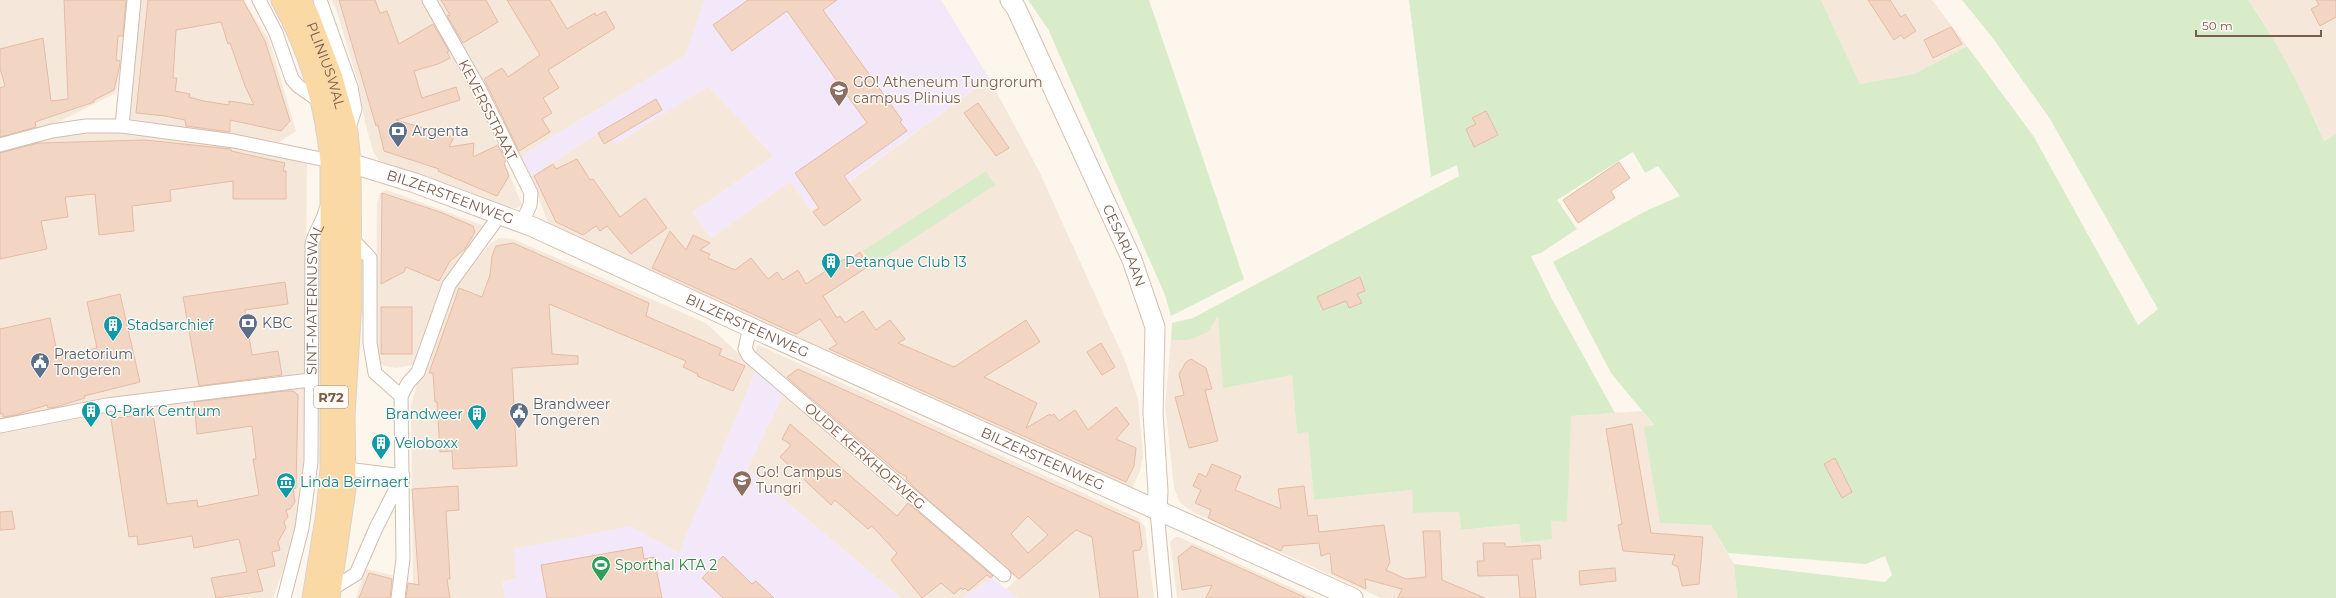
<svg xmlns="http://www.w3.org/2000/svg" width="2336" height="598" font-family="Montserrat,sans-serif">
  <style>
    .residential { fill: #f5e8da }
    .education { fill: #f3e8fa }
    .green { fill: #d8ecc9 }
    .building { fill: #f3d5c3; stroke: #e6bba3; fill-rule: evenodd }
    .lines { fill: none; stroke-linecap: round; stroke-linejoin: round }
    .street-casing { stroke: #d1beb0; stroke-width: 15 }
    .secondary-casing { stroke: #d6c0b0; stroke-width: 21 }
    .primary-casing { stroke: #dad1cd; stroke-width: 23 }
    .street { stroke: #fff; stroke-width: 13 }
    .secondary { stroke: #fff; stroke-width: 19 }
    .primary { stroke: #fbd9a5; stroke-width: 21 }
    .labels { text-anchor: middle; stroke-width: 3; stroke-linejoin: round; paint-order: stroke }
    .shield { fill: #fffaf3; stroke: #a28b7f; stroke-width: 1 }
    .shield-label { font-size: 13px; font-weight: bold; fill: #7a5c4d }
    .street-label { font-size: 14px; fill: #7a5c4d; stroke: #fffaf3 }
    .education-label { font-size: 14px; fill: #785e54; stroke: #fffaf3; text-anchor: start }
    .service-label { font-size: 14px; fill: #4e5e75; stroke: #fffaf3; text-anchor: start }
    .culture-label { font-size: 14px; fill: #0d838f; stroke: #fffaf3; text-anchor: start }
    .leisure-label { font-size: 14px; fill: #27864d; stroke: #fffaf3; text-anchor: start }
  </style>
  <rect width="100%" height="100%" fill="#fdf6ec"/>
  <g class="residential">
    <polygon points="0,0 128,0 122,61 116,93 50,126 0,139"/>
    <polygon points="140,0 243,0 269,40 296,131 278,143 130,119"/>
    <polygon points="331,0 423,0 480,103 522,205 518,208 511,208 378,160 373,151 365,122 358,82 336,9"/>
    <polygon points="437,0 704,0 705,2 685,56 521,156 477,69"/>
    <polygon points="1821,0 1932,0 1967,46 1914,74 1860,84"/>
    <polygon points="2248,0 2336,0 2336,134 2324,141 2315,119 2261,18"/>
    <polygon points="989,78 1039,171 1126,363 1138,399 1143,456 1140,471 1132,488 557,230 548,223 531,176 606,128 615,144 708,86 774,156 693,212 711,238 790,181 811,210"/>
    <polygon points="121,128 307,162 305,373 85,405 0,423 0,147 67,131"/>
    <polygon points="387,190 485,226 416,361 412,365 396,368 385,366 376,361 377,204 380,193"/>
    <polygon points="499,238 513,239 706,323 756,370 679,554 516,578 503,582 505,598 409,598 413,583 411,406 417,384 457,284 490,244"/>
    <polygon points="1218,315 1292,375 1297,434 1308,431 1314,500 1412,490 1413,513 1459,512 1461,530 1519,524 1521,543 1551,521 1567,521 1570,416 1642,411 1654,426 1644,428 1711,525 1734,564 1737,598 1381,598 1193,512 1180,503 1174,488 1165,405 1171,340 1188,340"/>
    <polygon points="758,345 1138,518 1145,527 1154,598 1017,598 1006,589 1017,579 754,354"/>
    <polygon points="311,383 301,522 273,598 0,598 0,431 191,396"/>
    <polygon points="783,395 992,577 963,598 901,598 747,469"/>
    <polygon points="1175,537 1179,537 1314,598 1177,598 1170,542"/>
    <polygon points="365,569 397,576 394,598 356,598"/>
  </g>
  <g class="education">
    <polygon points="704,0 941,0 989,78 810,210 790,181 711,238 693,212 774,156 708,86 615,145 606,128 531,176 521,156 685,56"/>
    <polygon points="756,370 783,395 747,469 901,598 505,598 503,582 516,578 514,549 631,526 679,553"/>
    <polygon points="992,577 1017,598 963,598"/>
  </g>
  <g class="green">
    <polygon points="1028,0 1149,0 1244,279 1171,316 1165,295 1048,29"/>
    <path d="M1409,0H1821L1860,84L1914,74L1967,46L2034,137L2138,325L2158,309L2050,119L1992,37L1962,0H2248C2276,39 2305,96 2324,141L2336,134V598H1737L1734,564L1885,582L1892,575L1885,556L1866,564L1728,553L1711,525L1660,523L1644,427L1654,425L1611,373L1553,262L1646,211L1680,196L1658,166L1645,173L1633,152L1557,200L1577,229L1541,253L1531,256L1552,299L1615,413L1571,416L1567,522L1551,521L1552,539L1521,543L1519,524L1461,530L1459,512L1413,513L1412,490L1314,500L1308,432L1297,434L1292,375L1223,388L1218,316L1208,332L1188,340H1171L1172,323L1193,318L1459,176L1457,165L1431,177Z"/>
    <polygon points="986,171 995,185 873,265 863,251"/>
  </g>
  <g class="building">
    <polygon points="64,0 126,0 123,36 118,36 116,60 120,61 120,64 114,90 94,100 94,102 35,122 36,127 0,137 0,88 5,86 0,68 0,49 43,38 51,101 68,99"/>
    <path d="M148,0H243L265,41L290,121L281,131L230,120V132L186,126L185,120L165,116L136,113ZM221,22L228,44L230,43L245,86L254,105L229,101V105L204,101L189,97L190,94L175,91L177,78H173L176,30Z"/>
    <polygon points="339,0 375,0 380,13 387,11 399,44 433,24 449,51 447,52 450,58 438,64 414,71 422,98 456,87 460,100 396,120 454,137 449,147 474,143 473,157 498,145 506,161 504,163 509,176 497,196 438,171 439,169 384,151 378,125 376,126"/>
    <polygon points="441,0 486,0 498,22 463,43 447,16 450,15"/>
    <polygon points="507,0 550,0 567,29 595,13 596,16 605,11 615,28 548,70 559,88 543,98 552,113 542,119 550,132 519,151 484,79 502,68 508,77 540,55"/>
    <polygon points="748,0 837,0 823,10 902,120 900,122 907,131 844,176 861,200 824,226 813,212 819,208 795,173 867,123 787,11 732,51 713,25"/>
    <polygon points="1868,0 1890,0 1901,17 1905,14 1916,31 1904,39 1901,35 1894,40"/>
    <polygon points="2316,0 2336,0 2336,17 2320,26 2311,9 2319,5"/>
    <polygon points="1951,27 1962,44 1933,58 1924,40"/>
    <polygon points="656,99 662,110 604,144 598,133"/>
    <polygon points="978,103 1009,148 996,156 964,113"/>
    <polygon points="1486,111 1498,135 1474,147 1466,129 1476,124 1472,118"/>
    <polygon points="145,140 231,149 231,151 285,163 283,171 286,171 286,199 233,199 233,181 170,190 171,201 132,206 134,231 99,235 95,194 65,197 68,217 41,221 47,249 0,259 0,153 38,143"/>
    <polygon points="577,159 590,180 593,179 620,217 645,198 667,228 631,254 607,226 600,231 596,226 583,235 556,222 534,176 553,164 556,169"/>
    <polygon points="1619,162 1630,178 1611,191 1615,198 1578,223 1563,200"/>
    <polygon points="382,193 440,212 473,226 475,232 465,249 450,261 439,281 406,267 404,272 381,284"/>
    <polygon points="670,231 686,250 693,235 710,243 700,250 710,254 708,258 735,270 751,258 768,279 777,272 783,280 798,270 806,284 844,259 847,262 860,252 869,266 823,296 837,318 840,316 845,323 863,311 876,330 890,320 905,339 898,343 954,367 1026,320 1040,342 984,377 1037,403 1026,428 1050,414 1051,416 1054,414 1059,421 1075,410 1088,430 1116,407 1129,424 1116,439 1136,448 1134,466 1126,482 829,349 837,344 820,319 796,334 652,268"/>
    <polygon points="513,243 649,303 646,316 722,349 719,355 745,366 733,391 697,376 698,374 683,367 686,361 549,304 552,354 578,356 578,364 512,368 517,466 453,469 452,451 440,452 437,402 435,402 433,373 429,373 459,288 482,297 490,275 492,256 496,246"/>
    <polygon points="1360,277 1365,291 1357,294 1362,303 1349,308 1346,301 1323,310 1317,297"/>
    <polygon points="285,282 288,304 245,310 252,355 278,351 282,375 199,386 183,297"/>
    <polygon points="120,294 140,382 84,396 85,398 56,407 48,408 47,405 15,415 3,417 3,414 0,414 0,329 50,318 58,357 97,348 87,302"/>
    <rect x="381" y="307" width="31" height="47"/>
    <polygon points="1101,343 1115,367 1102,375 1087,352"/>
    <polygon points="1191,359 1206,368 1212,389 1205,390 1218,441 1189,448 1175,397 1184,395 1179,374 1186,362"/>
    <path d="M798,369L1139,523L1142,545L1140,550L1133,551L1138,598H1100L1092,537L1076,530L1019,579L918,491L906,479L907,477L898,472L791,381L787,377ZM1028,516L1048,535L1028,553L1011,534Z"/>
    <polygon points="284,391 293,391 298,395 296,488 293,489 295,502 290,509 286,510 288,517 284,522 286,528 278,542 280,550 272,552 275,566 257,570 263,591 216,598 211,578 247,572 239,539 194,548 192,536 138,545 137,536 129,537 111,419 153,413 167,504 197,500 198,507 259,495 253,459 256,459 252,426 197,434 194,402"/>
    <polygon points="790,424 897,516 908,503 993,576 990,578 987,575 968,591 965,588 963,590 961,588 954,594 941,583 922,598 891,560 897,553 872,526 868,529 835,500 831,505 780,457 791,445 782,439"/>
    <polygon points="1632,424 1651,533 1703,537 1699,584 1682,586 1678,567 1672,564 1675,555 1623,551 1618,525 1622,524 1606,429"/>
    <polygon points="1835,458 1852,492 1842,498 1824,464"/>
    <polygon points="1212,464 1241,476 1235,490 1281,509 1278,489 1304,486 1308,516 1317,515 1319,532 1384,525 1390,562 1386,570 1406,579 1426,577 1423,531 1440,531 1442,580 1485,598 1398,598 1402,589 1365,579 1366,589 1332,573 1330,553 1321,556 1319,543 1283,546 1281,551 1208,518 1211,510 1195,503 1201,490 1193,486 1199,473 1206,477"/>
    <polygon points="458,486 459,510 446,511 450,579 447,579 450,598 406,598 408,583 419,585 412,489"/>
    <polygon points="12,511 15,529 0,530 0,512"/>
    <polygon points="1483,543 1505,543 1505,547 1540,545 1541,559 1532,559 1536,598 1520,598 1518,575 1478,576 1477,561 1484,561"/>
    <polygon points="1192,546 1269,581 1306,598 1206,598 1212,585 1182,590 1178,557"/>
    <polygon points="642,547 644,559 654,557 662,598 547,598 541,565"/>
    <polygon points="723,556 752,584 756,581 774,598 723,598 702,578"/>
    <polygon points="1615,568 1616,581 1580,585 1579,571"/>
    <polygon points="369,573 392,579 390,598 359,598"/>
  </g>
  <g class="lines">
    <defs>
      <g id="street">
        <polyline points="259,0 276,33 292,79 298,86 321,102"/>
        <polyline points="320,0 351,87 355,109 348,131"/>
        <polyline points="429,0 479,88 531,193 530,205 522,223"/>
        <polyline points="122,126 134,0"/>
        <polyline points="0,145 52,131 86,126 122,126 234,141 331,161"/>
        <polyline points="351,238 370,258 370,343 375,373 401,396"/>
        <polyline points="750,327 745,349 749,356 1004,575"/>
        <polyline points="0,426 107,405 310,380"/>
        <polyline points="339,468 403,476"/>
        <polyline points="1157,511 1165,598"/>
        <polyline points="330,590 356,574 376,528 402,477"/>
        <path id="s1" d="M284,598L302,528L311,462L312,244C315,231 323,222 326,209"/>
        <polyline points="398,598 403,559 401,396 408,383 418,372 449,285 500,215"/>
      </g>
      <g id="secondary">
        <path id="s2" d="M1010,0L1016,8L1132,260L1155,327L1153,413L1158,491L1157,511"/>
        <path id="s3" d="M335,161L350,163L415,183L533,227L750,327L1353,598"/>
      </g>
      <g id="primary">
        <path d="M282,0C309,49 326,105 331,161V468L327,513L313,598"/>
        <path id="s4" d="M299,0L308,15L332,78L347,132L350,163L351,301L344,415L345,489L329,598"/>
      </g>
    </defs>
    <use href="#street" class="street-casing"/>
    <use href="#secondary" class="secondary-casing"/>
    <use href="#primary" class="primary-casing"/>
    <use href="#street" class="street"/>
    <use href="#secondary" class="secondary"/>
    <use href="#primary" class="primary"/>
  </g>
  <defs>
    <symbol id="school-pin" viewBox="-11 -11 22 30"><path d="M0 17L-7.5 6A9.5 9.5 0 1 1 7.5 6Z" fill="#8d6e63" stroke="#fffaf3"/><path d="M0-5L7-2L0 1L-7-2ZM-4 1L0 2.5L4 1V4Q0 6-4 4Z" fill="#fff"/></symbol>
    <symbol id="bank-pin" viewBox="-11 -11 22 30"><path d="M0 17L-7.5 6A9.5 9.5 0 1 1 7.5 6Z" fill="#5c6f8a" stroke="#fffaf3"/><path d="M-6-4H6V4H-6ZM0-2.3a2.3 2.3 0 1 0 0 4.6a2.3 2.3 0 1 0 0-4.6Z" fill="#fff"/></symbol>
    <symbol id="building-pin" viewBox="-11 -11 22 30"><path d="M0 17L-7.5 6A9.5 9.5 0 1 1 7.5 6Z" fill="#0f9aa8" stroke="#fffaf3"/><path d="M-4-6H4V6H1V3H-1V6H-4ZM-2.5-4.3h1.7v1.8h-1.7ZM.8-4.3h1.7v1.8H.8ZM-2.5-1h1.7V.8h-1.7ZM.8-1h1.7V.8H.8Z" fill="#fff"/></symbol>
    <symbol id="civic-pin" viewBox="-11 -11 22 30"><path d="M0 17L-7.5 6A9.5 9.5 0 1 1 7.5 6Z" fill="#5c6f8a" stroke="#fffaf3"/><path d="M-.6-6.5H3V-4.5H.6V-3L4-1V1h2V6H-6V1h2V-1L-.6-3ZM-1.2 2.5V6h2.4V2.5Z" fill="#fff"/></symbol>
    <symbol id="museum-pin" viewBox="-11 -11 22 30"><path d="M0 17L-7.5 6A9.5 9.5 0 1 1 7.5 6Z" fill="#0f9aa8" stroke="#fffaf3"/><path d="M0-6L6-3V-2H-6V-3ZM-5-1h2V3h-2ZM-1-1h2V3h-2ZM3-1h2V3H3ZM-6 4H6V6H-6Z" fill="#fff"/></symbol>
    <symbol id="stadium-pin" viewBox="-11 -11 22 30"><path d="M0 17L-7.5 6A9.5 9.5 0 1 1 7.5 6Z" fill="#2e9e5b" stroke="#fffaf3"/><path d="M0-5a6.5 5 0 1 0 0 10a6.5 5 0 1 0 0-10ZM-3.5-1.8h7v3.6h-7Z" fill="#fff"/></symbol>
  </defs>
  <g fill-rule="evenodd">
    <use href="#school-pin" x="828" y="79" width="22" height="30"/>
    <use href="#bank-pin" x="387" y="120" width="22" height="30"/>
    <use href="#building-pin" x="820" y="251" width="22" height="30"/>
    <use href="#bank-pin" x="237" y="312" width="22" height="30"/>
    <use href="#building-pin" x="102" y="314" width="22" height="30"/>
    <use href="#civic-pin" x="29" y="351" width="22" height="30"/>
    <use href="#building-pin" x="80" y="400" width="22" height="30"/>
    <use href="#civic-pin" x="508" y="401" width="22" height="30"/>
    <use href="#building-pin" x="466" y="403" width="22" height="30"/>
    <use href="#building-pin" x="370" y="432" width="22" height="30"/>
    <use href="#school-pin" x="731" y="469" width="22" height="30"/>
    <use href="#museum-pin" x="275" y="471" width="22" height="30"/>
    <use href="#stadium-pin" x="590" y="554" width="22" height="30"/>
  </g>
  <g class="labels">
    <rect class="shield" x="314" y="386" width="34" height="22" rx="3"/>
    <g class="shield-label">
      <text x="331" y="402">R72</text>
    </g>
    <g class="street-label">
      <text dy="5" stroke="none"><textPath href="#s4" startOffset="71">PLINIUSWAL</textPath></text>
      <text transform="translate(488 110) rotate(63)" y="5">KEVERSSTRAAT</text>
      <text dy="5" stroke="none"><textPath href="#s3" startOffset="121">BILZERSTEENWEG</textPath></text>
      <text dy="5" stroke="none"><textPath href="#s2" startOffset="271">CESARLAAN</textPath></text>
      <text dy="5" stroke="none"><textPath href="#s1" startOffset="302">SINT-MATERNUSWAL</textPath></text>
      <text dy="5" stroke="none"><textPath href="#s3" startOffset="445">BILZERSTEENWEG</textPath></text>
      <text transform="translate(865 456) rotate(41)" y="5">OUDE KERKHOFWEG</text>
      <text dy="5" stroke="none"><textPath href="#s3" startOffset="769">BILZERSTEENWEG</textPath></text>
    </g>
    <g class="education-label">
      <text x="853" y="87">GO! Atheneum Tungrorum<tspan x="853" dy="16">campus Plinius</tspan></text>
      <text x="756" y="477">Go! Campus<tspan x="756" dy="16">Tungri</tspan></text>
    </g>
    <g class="service-label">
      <text x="412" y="136">Argenta</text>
      <text x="262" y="328">KBC</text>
      <text x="54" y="359">Praetorium<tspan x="54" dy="16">Tongeren</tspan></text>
      <text x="533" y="409">Brandweer<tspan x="533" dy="16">Tongeren</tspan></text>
    </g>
    <g class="culture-label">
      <text x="845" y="267">Petanque Club 13</text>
      <text x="127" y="330">Stadsarchief</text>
      <text x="105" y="416">Q-Park Centrum</text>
      <text x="463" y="419" text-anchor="end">Brandweer</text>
      <text x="395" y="448">Veloboxx</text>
      <text x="300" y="487">Linda Beirnaert</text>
    </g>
    <g class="leisure-label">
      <text x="615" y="570">Sporthal KTA 2</text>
    </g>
  </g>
  <path d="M2196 30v6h125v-6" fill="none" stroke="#7a5c4d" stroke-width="2"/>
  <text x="2202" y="30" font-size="12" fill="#7a5c4d" stroke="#fffaf3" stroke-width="3" paint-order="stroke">50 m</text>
</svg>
